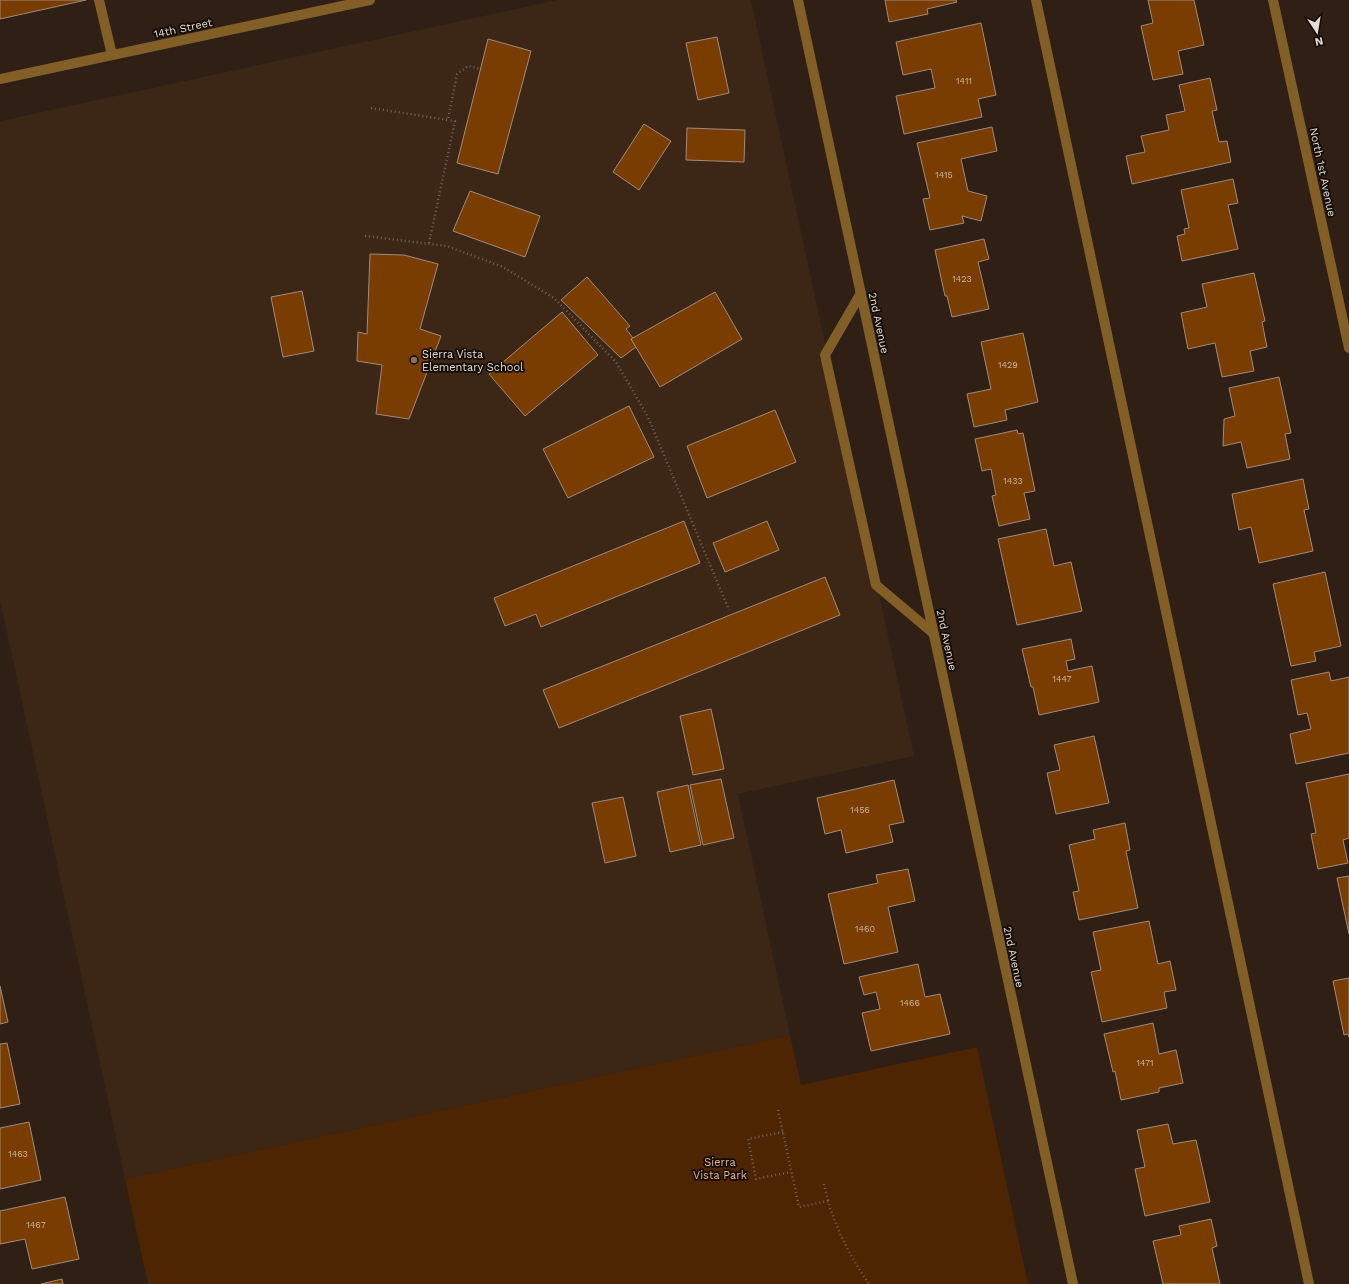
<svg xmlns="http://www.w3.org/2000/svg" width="1349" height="1284" font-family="'Work Sans',sans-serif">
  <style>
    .built { fill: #3c2616 }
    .green { fill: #4d2502 }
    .building { fill: #793d02; stroke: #a08b7d }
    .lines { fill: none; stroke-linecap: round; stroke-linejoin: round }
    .path { stroke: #73655b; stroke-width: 2.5; stroke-dasharray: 1 3; stroke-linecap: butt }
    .minor { stroke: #825f27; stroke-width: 10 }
    .education-dot { fill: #8d6e63; stroke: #120b06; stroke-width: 1.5 }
    .labels { text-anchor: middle; stroke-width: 3.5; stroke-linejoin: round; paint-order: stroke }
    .number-label { font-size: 9px; fill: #ccb4a0 }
    .street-label { font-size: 11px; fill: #e7dcd4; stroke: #120b06 }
    .poi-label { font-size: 11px; fill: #e7dcd4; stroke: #120b06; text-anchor: start }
    .park-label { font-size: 11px; fill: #f2b184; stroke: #120b06 }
  </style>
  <rect width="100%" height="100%" fill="#2f1f14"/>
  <polygon class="built" points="557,0 751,0 914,756 738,794 790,1035 125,1179 0,600 0,121"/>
  <polygon class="green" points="790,1035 801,1085 977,1047 1028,1284 148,1284 125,1179"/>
  <g class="building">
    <polygon points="0,0 86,0 0,19"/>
    <polygon points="885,0 956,0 957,2 927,9 928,14 889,22"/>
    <polygon points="1148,0 1194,0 1204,45 1178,51 1183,74 1153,80 1141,26 1153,23"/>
    <polygon points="981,23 996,95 978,99 982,117 904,134 896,96 935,88 931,69 903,75 896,42"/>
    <polygon points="717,37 729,93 698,100 686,43"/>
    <polygon points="488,39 531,51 498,174 457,163"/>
    <polygon points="1210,78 1217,110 1212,111 1219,142 1227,141 1231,162 1132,184 1126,156 1145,152 1141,136 1169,130 1166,115 1185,111 1179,85"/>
    <polygon points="644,124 671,141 639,190 613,172"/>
    <polygon points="992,127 997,151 961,159 968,191 987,196 981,221 962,216 964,223 930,230 923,199 930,198 917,143"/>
    <polygon points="687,128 745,130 744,162 686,160"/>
    <polygon points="1233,179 1238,203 1228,205 1238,249 1182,261 1177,236 1185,234 1184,229 1189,228 1181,190"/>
    <polygon points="470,191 540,216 525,257 453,231"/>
    <polygon points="984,239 989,259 978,262 989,309 952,317 947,296 945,296 935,250"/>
    <polygon points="370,254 404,255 438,264 420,329 441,336 409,419 376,414 382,365 357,361 358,332 367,334"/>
    <polygon points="1254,273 1265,321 1262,322 1267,347 1250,351 1254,371 1222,377 1215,343 1188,349 1181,313 1207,307 1202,284"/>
    <polygon points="587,277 630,326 626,329 633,338 631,339 636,347 621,358 561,300"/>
    <polygon points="302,291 314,351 283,357 271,297"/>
    <polygon points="715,292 742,339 660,387 631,339"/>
    <polygon points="562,312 598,355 525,416 489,374"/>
    <polygon points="1023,333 1038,402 1005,410 1007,420 974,427 967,394 991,389 981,342"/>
    <polygon points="1279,377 1291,433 1285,434 1290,459 1247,468 1241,442 1223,446 1224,419 1235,416 1229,388"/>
    <polygon points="629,406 654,457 568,498 543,449"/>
    <polygon points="775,410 796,462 707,498 687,446"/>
    <polygon points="1017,430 1018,434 1023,433 1035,491 1024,493 1030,519 999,526 992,496 996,495 991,469 982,471 975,439"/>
    <polygon points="1303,479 1309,509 1304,510 1313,551 1259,563 1251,527 1239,530 1232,494"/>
    <polygon points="684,521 700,563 541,627 536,614 505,626 494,598"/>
    <polygon points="767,521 779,550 725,572 713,543"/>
    <polygon points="1046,529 1054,566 1071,562 1082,611 1017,625 998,539"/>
    <polygon points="1325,572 1341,646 1314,652 1316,661 1291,666 1273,584"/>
    <polygon points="825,577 840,615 559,728 543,690"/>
    <polygon points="1071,639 1075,659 1066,661 1068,671 1092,666 1099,702 1039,715 1033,687 1031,687 1022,649"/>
    <polygon points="1329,672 1331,681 1349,677 1349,753 1296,764 1290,734 1311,729 1307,713 1298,715 1291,680"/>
    <polygon points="711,709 724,769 693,775 680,716"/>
    <polygon points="1094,736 1109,803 1056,814 1047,773 1060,770 1054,745"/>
    <polygon points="1349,774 1349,838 1343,840 1348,863 1318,869 1311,834 1316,833 1306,783"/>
    <polygon points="721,779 734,838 703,845 690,785"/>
    <polygon points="894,780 904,822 889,825 893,842 846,853 841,830 825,834 817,798"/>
    <polygon points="688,785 701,845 670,852 657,792"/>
    <polygon points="623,797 636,856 605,863 592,803"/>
    <polygon points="1125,823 1130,850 1126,851 1138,908 1079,920 1073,892 1079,891 1069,845 1095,839 1093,830"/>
    <polygon points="908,869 915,901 888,907 898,952 844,964 828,894 878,883 876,875"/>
    <polygon points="1349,876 1349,934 1337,878"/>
    <polygon points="1149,921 1158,964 1170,961 1176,990 1164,992 1167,1008 1102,1022 1091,972 1101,970 1093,932"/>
    <polygon points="918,964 925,997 940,994 950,1034 871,1051 862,1013 880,1009 876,992 864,995 859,977"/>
    <polygon points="1349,978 1349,1037 1348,1034 1344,1035 1333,981"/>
    <polygon points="0,986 8,1022 0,1024"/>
    <polygon points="1153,1023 1159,1054 1176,1050 1183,1083 1159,1088 1159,1092 1121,1100 1115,1071 1113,1072 1104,1034"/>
    <polygon points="7,1043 20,1104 0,1108 0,1044"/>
    <polygon points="29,1122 41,1180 0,1189 0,1128"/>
    <polygon points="1168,1124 1173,1144 1196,1140 1210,1202 1145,1216 1135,1169 1145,1167 1137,1130"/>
    <polygon points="65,1197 79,1259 32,1269 25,1239 0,1244 0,1211"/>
    <polygon points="1211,1219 1217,1246 1212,1248 1220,1284 1163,1284 1153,1241 1181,1235 1179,1226"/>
    <polygon points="62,1279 63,1284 41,1284"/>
  </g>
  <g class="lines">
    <g class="path">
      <polyline points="371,108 448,120 457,74 468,66 481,69"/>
      <polyline points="365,236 447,246 503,267 554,298 616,362 648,417 729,610"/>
      <polyline points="429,243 455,121 448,120"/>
      <path d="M778,1110L799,1207L828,1201C837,1231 851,1258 869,1284"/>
      <polyline points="783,1132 748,1139 756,1179 791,1172"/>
      <polyline points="824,1184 828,1201"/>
    </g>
    <g class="minor">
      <polyline points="99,0 112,55"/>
      <polyline points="798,0 1073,1284"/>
      <polyline points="1036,0 1309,1284"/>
      <polyline points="1273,0 1349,348"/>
      <polyline points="0,79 370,0"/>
      <polyline points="861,293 825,355 876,585 933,633"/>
    </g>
  </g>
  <circle class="education-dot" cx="414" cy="360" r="4"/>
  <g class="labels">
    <g class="number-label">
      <text x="964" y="84">1411</text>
      <text x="944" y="178">1415</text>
      <text x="962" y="282">1423</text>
      <text x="1008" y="368">1429</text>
      <text x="1013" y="484">1433</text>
      <text x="1062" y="682">1447</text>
      <text x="860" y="813">1456</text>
      <text x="865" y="932">1460</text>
      <text x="910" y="1006">1466</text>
      <text x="1145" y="1066">1471</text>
      <text x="18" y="1157">1463</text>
      <text x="36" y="1228">1467</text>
    </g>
    <g class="street-label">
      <text transform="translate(183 28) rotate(-12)" y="4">14th Street</text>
      <text transform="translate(1323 172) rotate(78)" y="4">North 1st Avenue</text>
      <text transform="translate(879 323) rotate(78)" y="4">2nd Avenue</text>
      <text transform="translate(947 640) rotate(78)" y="4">2nd Avenue</text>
      <text transform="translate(1014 957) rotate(78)" y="4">2nd Avenue</text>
    </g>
    <g class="poi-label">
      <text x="422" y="358">Sierra Vista<tspan x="422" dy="13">Elementary School</tspan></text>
    </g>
    <g class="park-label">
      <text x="720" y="1166">Sierra<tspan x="720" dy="13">Vista Park</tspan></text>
    </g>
  </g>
  <g transform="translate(1317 32) rotate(168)" stroke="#120b06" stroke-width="3" paint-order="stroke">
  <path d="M0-3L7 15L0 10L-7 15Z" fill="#e7dcd4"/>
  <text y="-6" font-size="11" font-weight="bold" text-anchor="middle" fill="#e7dcd4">N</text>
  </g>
</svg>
